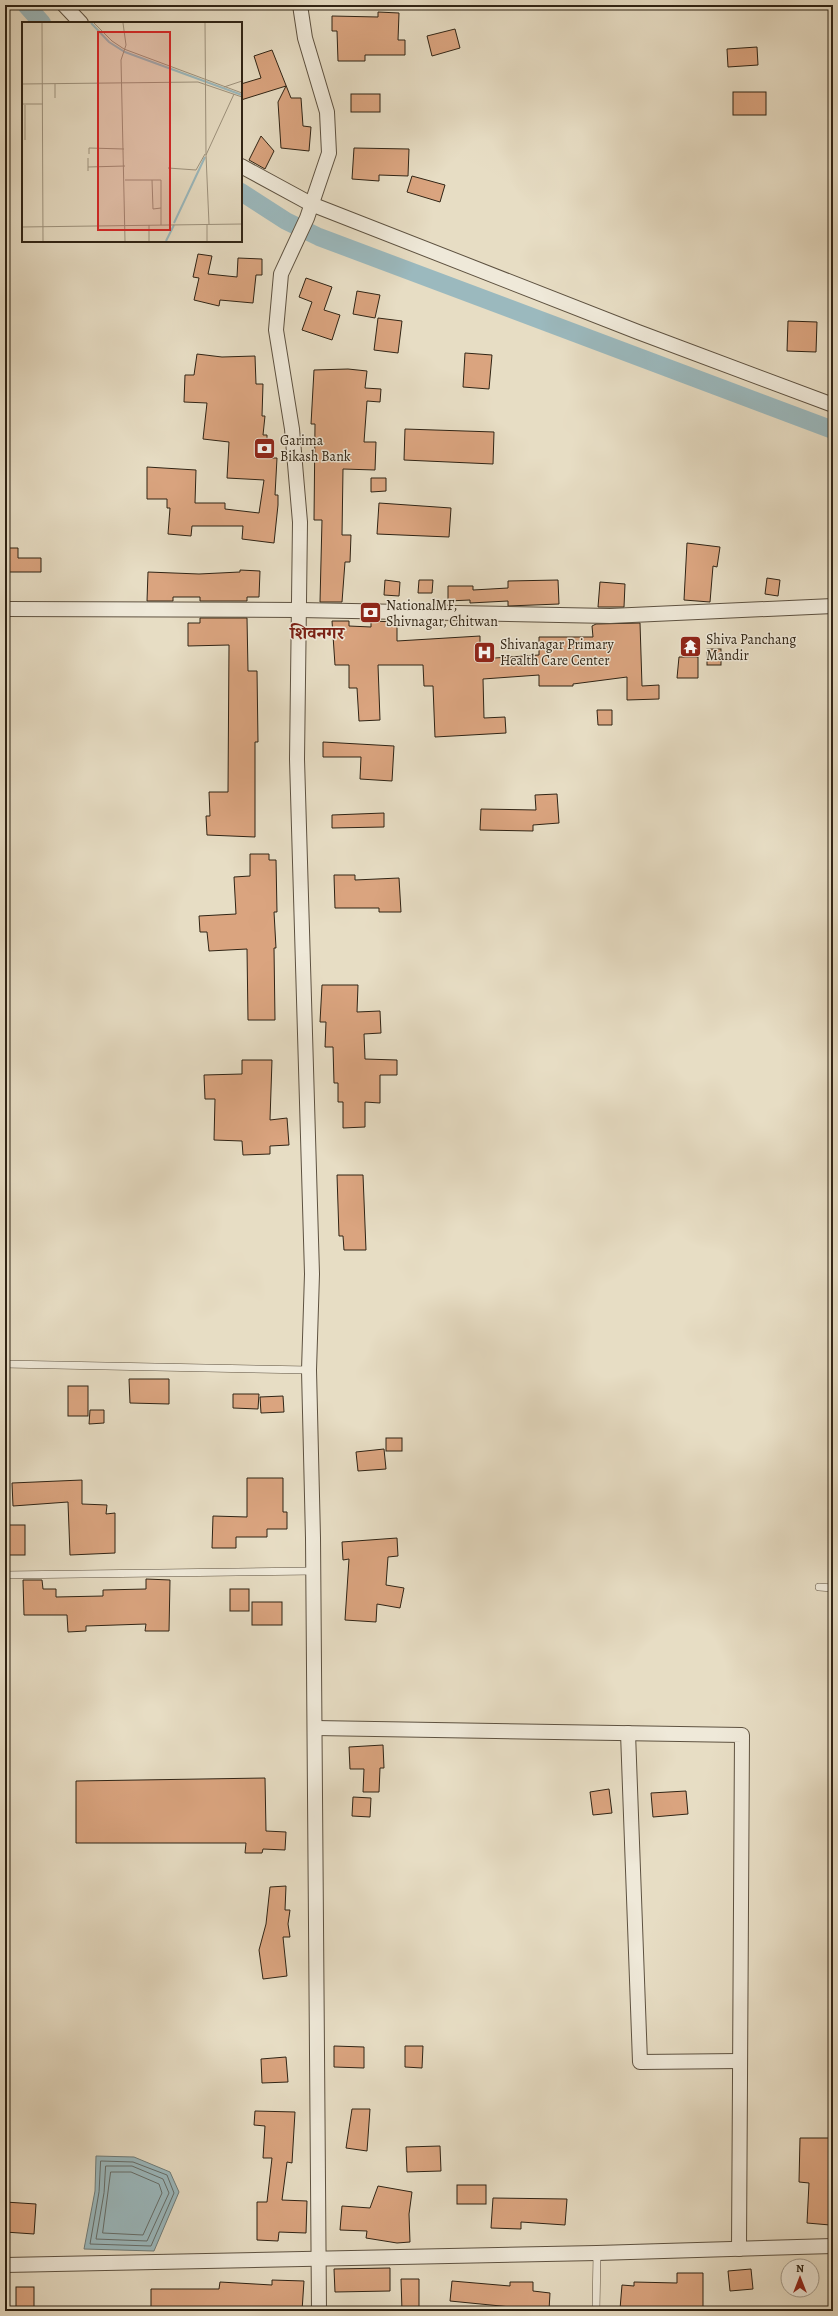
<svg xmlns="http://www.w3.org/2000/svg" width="838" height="2316" font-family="Alegreya,'Noto Serif Devanagari',serif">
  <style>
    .water { fill: #9bb9be; stroke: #707d7a }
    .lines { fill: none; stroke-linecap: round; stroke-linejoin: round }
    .shore { stroke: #666e6a; stroke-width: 1 }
    .canal { stroke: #9bb9be; stroke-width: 18 }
    .building { fill: #daa47f; stroke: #302415 }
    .lane-casing { stroke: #5e5241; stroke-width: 8 }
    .street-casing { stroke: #5e5241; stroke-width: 16 }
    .lane { stroke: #efe9d9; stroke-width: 7 }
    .street { stroke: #efe9d9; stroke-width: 14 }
    .labels { text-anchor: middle; stroke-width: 3; stroke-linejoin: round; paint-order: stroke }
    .poi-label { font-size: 14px; fill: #302415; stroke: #efe9d9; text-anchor: start }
    .district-label { font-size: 18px; font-weight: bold; fill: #7a1f14; stroke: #efe9d9 }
    .inset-river { fill: none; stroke: #9bb9be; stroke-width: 2 }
    .inset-road { fill: none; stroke: #9e937e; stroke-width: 1 }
    .view { fill: #d62828; fill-opacity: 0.15; stroke: #d62828; stroke-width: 2 }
    .inset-edge { fill: none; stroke: #302415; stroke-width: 2 }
  </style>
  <rect width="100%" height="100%" fill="#e7ddc4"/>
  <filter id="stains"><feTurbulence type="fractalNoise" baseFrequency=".005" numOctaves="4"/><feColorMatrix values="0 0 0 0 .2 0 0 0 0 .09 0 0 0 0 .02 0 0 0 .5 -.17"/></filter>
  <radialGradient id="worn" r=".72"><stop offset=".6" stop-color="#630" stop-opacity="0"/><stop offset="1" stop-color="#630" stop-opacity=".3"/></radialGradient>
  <polygon class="water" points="96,2156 134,2157 170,2172 179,2192 154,2251 84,2249 95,2191"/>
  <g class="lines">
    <g class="shore">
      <polygon points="101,2161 133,2162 167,2175 174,2193 151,2246 90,2244 99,2192"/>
      <polygon points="106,2166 132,2166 163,2179 169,2193 147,2241 96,2239 104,2193"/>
      <polygon points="111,2172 131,2172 159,2184 162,2193 143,2235 103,2233"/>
    </g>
    <g class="canal">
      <polyline points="26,5 42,23"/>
      <polyline points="241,192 286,221 319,237 833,430"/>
    </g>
  </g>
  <g class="building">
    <polygon points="378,12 399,13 398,40 405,40 405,55 365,55 365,61 338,61 337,31 332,31 332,16 378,17"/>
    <polygon points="455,29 460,48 432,56 427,36"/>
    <polygon points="757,47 758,65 728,67 727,49"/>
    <polygon points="272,50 291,98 301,98 303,126 311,127 309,151 281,148 278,102 286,86 241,100 241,84 261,78 254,56"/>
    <rect x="733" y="92" width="33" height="23"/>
    <rect x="351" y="94" width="29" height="18"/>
    <polygon points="261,136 274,151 265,169 249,160"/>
    <polygon points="354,148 409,149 408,176 379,175 379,181 352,179"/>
    <polygon points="412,176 445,185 440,202 407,192"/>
    <polygon points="198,254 212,256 208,274 237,277 238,258 262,259 262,275 256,275 253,303 220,300 219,306 194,300 199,278 193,277"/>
    <polygon points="306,278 332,287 324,310 340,315 332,340 302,330 312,302 299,297"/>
    <polygon points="357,291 380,295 375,318 353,314"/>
    <polygon points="378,318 402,321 398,353 374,350"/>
    <polygon points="788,321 817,322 816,352 787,351"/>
    <polygon points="465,353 492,355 489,389 463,387"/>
    <polygon points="197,354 222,357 255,356 256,384 263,384 262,416 265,416 263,435 267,435 267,458 277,458 275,495 278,495 278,505 274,543 242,539 243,526 192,526 191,536 168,534 170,508 167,508 167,499 147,499 147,467 196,470 195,503 225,503 225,509 259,513 264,480 227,478 229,442 203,439 207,403 184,402 185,375 194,375"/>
    <polygon points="348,369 367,371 365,388 381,389 380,402 367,401 364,442 376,442 375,470 343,469 342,535 351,535 350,562 345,562 342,602 320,602 322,520 314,520 315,424 311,424 314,370"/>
    <polygon points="405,429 494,432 493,464 404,460"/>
    <polygon points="371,478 386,478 386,491 371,492"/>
    <polygon points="379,503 451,508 449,537 377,534"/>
    <polygon points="687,543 720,547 717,567 713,566 710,602 684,600"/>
    <polygon points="5,548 18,548 18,558 41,558 41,572 5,572"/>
    <polygon points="240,570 260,571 259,597 247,597 247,601 200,601 200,597 173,597 173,601 147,601 148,572 199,574 240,572"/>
    <polygon points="767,578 780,580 778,596 765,594"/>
    <polygon points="385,580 400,582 399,596 384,595"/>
    <polygon points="419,580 433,580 432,593 418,593"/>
    <polygon points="558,580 559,604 508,606 508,601 470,603 470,600 448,601 448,586 473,586 473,590 508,588 508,581"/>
    <polygon points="600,582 625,584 624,607 598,607"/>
    <polygon points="200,618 247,618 248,671 257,671 258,742 255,742 255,837 207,835 206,816 210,816 209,792 228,792 229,645 188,646 188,623 200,623"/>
    <polygon points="332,621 349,621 349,626 371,627 371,621 397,622 397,641 480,636 480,659 539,655 539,637 593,637 592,626 596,624 640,623 642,686 659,685 659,699 627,700 627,677 573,684 573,686 539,686 539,675 483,679 484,718 505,717 506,733 435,737 433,686 424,686 423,665 378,665 380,720 359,721 357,688 349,688 349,665 335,665"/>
    <rect x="707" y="649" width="14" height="16"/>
    <polygon points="679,657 698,657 698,678 677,678"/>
    <polygon points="597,710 612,710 612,725 598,725"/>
    <polygon points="323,742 394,746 392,781 360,779 361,757 323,757"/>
    <polygon points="557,794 559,823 533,825 533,831 480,830 481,809 536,810 535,795"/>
    <polygon points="384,813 384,827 332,828 332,815"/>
    <polygon points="250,854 269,854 269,860 276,860 277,912 274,912 276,948 274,948 275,1020 248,1020 247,949 209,951 207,932 200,932 199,916 236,914 234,877 250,876"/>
    <polygon points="334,875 355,875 355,880 399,878 401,912 379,912 379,908 335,908"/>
    <polygon points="322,985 358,985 357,1012 380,1011 381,1033 364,1034 365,1059 397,1060 397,1075 380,1075 380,1103 365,1102 365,1127 343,1128 343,1102 338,1102 338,1083 334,1083 333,1047 325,1047 326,1022 320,1022"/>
    <polygon points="242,1060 272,1060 270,1120 287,1118 289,1145 270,1146 270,1154 243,1155 242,1141 214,1140 215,1099 205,1099 204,1075 242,1074"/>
    <polygon points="337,1175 363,1175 366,1250 344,1250 343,1236 339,1236"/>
    <polygon points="129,1379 169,1379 169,1404 130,1403"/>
    <rect x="68" y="1386" width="20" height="30"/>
    <polygon points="233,1394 259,1394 258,1409 233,1408"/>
    <polygon points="283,1396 284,1412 261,1413 260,1397"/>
    <polygon points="90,1410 104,1410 104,1423 89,1424"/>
    <rect x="386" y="1438" width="16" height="13"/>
    <polygon points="384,1449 386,1469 358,1471 356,1452"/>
    <polygon points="247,1478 283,1478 283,1512 287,1512 287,1529 267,1529 267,1537 236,1537 236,1548 212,1548 213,1516 247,1517"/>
    <polygon points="82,1480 82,1504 107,1505 106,1514 115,1513 115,1553 70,1555 68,1502 13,1506 12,1483"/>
    <rect x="5" y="1525" width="20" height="30"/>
    <polygon points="397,1538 398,1556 388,1557 386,1585 404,1588 400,1608 377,1604 376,1622 345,1620 349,1559 343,1560 342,1542"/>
    <polygon points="146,1579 170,1580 169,1631 145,1631 146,1624 86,1626 86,1631 68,1632 67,1615 24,1615 23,1580 42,1580 43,1589 56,1589 56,1597 103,1596 103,1590 146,1589"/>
    <rect x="230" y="1589" width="19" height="22"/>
    <rect x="252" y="1602" width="30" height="23"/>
    <polygon points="383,1745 384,1768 380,1768 379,1792 363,1792 364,1769 350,1769 349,1747"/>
    <polygon points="265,1778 266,1831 286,1832 285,1850 263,1849 262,1853 245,1853 246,1843 76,1843 76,1781"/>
    <polygon points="609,1789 612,1813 593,1815 590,1792"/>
    <polygon points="686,1791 688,1814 653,1817 651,1793"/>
    <polygon points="353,1797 371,1798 370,1817 352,1816"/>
    <polygon points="286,1886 285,1910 290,1910 288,1924 290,1937 283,1937 287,1976 263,1979 259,1950 266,1924 270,1887"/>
    <polygon points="334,2046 364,2047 364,2068 334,2067"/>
    <polygon points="405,2046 423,2046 422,2068 405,2067"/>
    <polygon points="286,2057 288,2082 262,2083 261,2059"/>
    <polygon points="352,2109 370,2109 367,2151 346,2148"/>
    <polygon points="255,2111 295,2112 292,2163 287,2162 282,2200 307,2201 306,2233 279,2232 278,2241 257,2240 257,2202 267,2202 272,2158 263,2158 265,2126 254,2125"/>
    <polygon points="800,2138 833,2138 830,2225 807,2223 809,2183 799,2182"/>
    <polygon points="440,2146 441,2171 407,2172 406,2147"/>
    <rect x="457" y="2185" width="29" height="19"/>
    <polygon points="378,2186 412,2192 409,2214 410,2242 397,2243 366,2238 367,2231 340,2230 342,2206 370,2208"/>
    <polygon points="493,2198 567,2199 565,2225 521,2222 521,2229 491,2228"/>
    <polygon points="5,2202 36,2204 34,2234 5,2232"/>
    <polygon points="390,2268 390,2291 335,2292 334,2269"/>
    <polygon points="751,2269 753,2289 730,2291 728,2271"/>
    <polygon points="677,2273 703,2273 703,2311 620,2309 622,2285 634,2286 634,2282 677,2283"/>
    <polygon points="401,2279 419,2279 419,2311 402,2311"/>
    <polygon points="272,2280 304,2281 302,2311 226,2308 226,2311 151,2311 151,2289 219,2289 220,2282 272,2285"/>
    <polygon points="452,2281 510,2286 510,2282 533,2282 533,2291 550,2293 549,2310 511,2310 511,2307 450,2301"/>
    <rect x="16" y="2287" width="18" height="24"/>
  </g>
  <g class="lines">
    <defs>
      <g id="lane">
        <polyline points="5,1364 309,1370"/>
        <polyline points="5,1575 313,1571"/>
        <polyline points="819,1587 833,1588"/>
        <polyline points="596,2311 597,2253"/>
      </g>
      <g id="street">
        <polyline points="64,5 81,23"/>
        <polyline points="300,5 305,38 327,112 329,153 307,218 281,274 276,330 292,429 300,522 297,759 312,1274 309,1370 313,1538 319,2311"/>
        <polyline points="241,166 311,204 638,332 833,405"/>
        <polyline points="5,609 299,610 610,616 833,606"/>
        <polyline points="315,1728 742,1735 739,2249"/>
        <polyline points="628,1733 640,2062 740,2061"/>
        <polyline points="5,2265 597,2253 833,2246"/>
      </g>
    </defs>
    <use href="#lane" class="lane-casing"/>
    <use href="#street" class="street-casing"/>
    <use href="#lane" class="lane"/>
    <use href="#street" class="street"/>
  </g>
  <defs>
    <symbol id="bank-square" viewBox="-11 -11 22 22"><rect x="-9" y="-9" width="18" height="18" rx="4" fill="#8f2418" stroke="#efe9d9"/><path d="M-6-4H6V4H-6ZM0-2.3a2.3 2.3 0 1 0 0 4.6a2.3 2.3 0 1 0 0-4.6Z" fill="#fff"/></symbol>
    <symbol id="temple-square" viewBox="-11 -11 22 22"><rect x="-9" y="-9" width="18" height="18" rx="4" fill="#8f2418" stroke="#efe9d9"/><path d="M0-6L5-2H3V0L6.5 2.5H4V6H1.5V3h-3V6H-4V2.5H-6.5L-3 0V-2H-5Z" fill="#fff"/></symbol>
    <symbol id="hospital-square" viewBox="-11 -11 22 22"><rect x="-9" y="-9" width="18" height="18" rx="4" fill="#8f2418" stroke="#efe9d9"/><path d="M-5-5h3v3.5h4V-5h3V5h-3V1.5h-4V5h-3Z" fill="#fff"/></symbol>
  </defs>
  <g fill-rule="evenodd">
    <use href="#bank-square" x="252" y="436" width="25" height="25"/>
    <use href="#bank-square" x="358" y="600" width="25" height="25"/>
    <use href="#temple-square" x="678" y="634" width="25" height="25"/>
    <use href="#hospital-square" x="472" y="640" width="25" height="25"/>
  </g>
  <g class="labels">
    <g class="poi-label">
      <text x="280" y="445">Garima<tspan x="280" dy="16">Bikash Bank</tspan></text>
      <text x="386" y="610">NationalMF,<tspan x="386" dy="16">Shivnagar, Chitwan</tspan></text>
      <text x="706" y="644">Shiva Panchang<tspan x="706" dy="16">Mandir</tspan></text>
      <text x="500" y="649">Shivanagar Primary<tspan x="500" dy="16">Health Care Center</tspan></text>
    </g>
    <g class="district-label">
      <text x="317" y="639">शिवनगर</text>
    </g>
  </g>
  <g transform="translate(22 22)">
    <rect width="220" height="220" fill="#e7ddc4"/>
    <path class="inset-river" d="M69,1L87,20L103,30L220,73M152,201L183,135M144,219L152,203"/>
    <path class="inset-road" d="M20,1L21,219M72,1L90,19L102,27L220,71M101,1L104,23L99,38L103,219M183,1L184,133M0,62L176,60L220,75M202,65L220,59M33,76V62M0,82H21M3,83V118M67,132V126L102,127M66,136V149M66,145L103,144M146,146L174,148L183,132M103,158H139V203M130,158L131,187L139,186M185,202V219M187,202L184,133L212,72M0,205L220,202M127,219V203"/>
    <path class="view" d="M76,10H148V208H76Z"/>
    <rect width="220" height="220" class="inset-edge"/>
  </g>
  <rect width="838" height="2316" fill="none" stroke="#e7ddc4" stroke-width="20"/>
  <rect x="6" y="6" width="826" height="2304" fill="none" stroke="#302415" stroke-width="2"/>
  <rect x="10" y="10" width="818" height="2296" fill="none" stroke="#302415"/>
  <g transform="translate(800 2278)"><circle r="19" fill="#efe9d9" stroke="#a39a8b"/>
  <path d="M0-3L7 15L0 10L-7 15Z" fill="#8f2418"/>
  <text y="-6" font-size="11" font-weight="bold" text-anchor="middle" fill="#302415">N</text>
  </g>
  <rect width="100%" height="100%" filter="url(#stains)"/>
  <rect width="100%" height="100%" fill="url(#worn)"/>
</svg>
